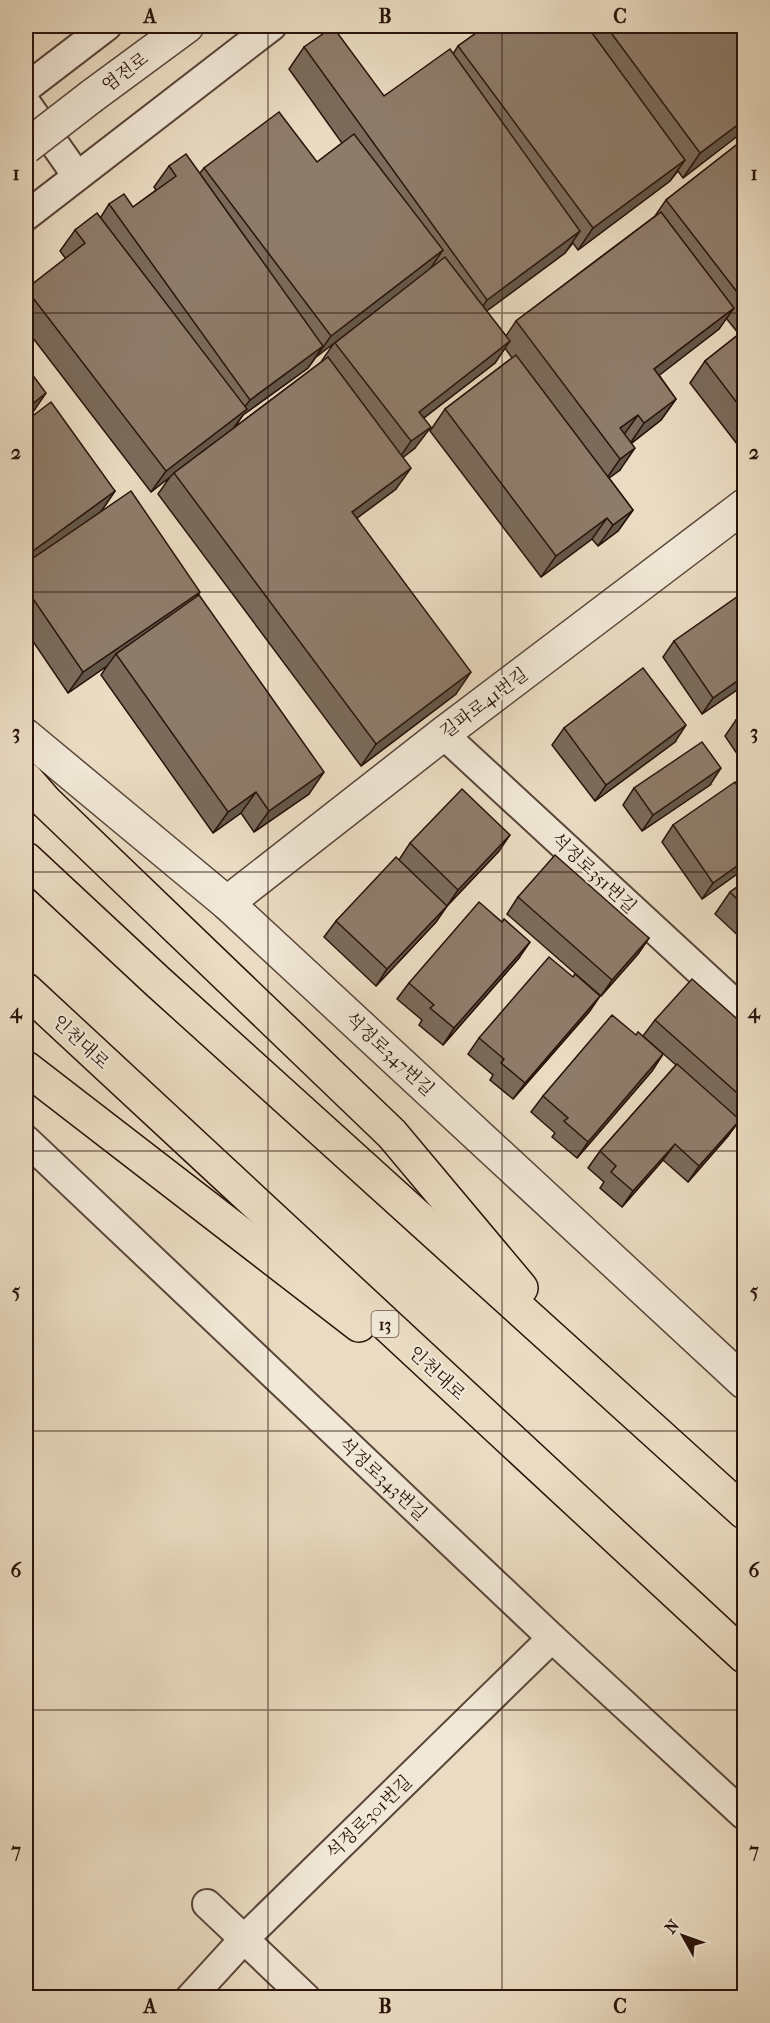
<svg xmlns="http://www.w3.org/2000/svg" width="770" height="2023" font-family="'IM FELL French Canon','Noto Serif KR',serif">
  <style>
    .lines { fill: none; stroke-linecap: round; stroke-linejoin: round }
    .service-casing { stroke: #5a4539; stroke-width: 32 }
    .minor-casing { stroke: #5a4539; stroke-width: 36 }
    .tertiary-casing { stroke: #5a4539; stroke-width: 36 }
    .trunk-casing { stroke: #2a130b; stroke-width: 36 }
    .service { stroke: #f1e8d7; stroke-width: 28 }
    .minor { stroke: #f1e8d7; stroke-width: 33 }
    .tertiary { stroke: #f1e8d7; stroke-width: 33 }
    .trunk { stroke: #eadcc2; stroke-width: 33 }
    .tertiary-bridge-casing { stroke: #5a4539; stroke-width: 36; stroke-linecap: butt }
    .tertiary-bridge { stroke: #f1e8d7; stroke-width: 33 }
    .wall { fill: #7a6b5b; stroke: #2a130b; stroke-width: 1.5; fill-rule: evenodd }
    .shaded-wall { fill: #63574a; stroke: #2a130b; stroke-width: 1.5 }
    .building { fill: #8e7c6a; stroke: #2a130b; stroke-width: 1.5 }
    .grid { fill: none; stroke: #2a130b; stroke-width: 1.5; stroke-opacity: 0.55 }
    .labels { text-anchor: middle; stroke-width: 4.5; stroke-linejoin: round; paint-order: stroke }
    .shield { fill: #f1e8d7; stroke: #665348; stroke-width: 1.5 }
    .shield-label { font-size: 16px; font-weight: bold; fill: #2a130b }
    .street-label { font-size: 18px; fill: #2a130b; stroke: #f1e8d7 }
    .neatline { fill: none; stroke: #2a130b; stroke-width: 2 }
    .grid-label { font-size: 20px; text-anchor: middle; font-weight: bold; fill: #2a130b }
  </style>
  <rect width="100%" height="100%" fill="#eadcc2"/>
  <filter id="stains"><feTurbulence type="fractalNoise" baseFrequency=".00333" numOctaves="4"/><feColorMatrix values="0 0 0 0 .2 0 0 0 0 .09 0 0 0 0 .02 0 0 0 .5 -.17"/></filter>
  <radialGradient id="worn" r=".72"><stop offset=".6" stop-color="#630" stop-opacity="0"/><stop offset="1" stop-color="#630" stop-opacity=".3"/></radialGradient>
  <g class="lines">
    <defs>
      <g id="service">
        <polyline points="26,88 107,26"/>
        <polyline points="26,103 77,176"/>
        <polyline points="26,216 272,26"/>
        <polyline points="443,734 744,1012"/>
        <polyline points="26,1140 552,1638 744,1815"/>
        <polyline points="207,1904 306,1998"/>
        <polyline points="190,1998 244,1939 552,1638"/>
      </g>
      <g id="minor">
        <polyline points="26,736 227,903 744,1382"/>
        <polyline points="227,903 443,734 744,506"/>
      </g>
      <polyline id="tertiary" points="92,96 187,26"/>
      <g id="trunk">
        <polyline points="26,779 46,802 392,1134 521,1288"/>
        <polyline points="26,859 157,981 744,1512"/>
        <polyline points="26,990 744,1656"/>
        <polyline points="26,1068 359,1325"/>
      </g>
    </defs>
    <use href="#service" class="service-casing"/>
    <use href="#minor" class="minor-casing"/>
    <use href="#tertiary" class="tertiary-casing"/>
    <use href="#trunk" class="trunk-casing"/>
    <use href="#service" class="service"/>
    <use href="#minor" class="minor"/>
    <use href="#tertiary" class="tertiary"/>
    <use href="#trunk" class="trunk"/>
    <defs>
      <polyline id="tertiary-bridge" points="26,147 92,96"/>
    </defs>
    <use href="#tertiary-bridge" class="tertiary-bridge-casing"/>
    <use href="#tertiary-bridge" class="tertiary-bridge"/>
  </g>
  <g class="wall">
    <polygon points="26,26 38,26 26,35"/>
    <path d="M486,26H744V131L683,178L678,171L670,181L578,250L573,243L565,253L486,311L506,336L516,321L655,216L666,200L744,139V453L690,383L705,361L739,334L726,318L719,329L659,375L676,399L661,420L632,443L620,470L609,478L633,510L618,531L598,546L592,539L541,577L430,431L445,409L512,358L505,348L495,363L424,418L415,448L403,457L396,489L357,518L456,694L361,766L158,494L170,477L151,492L26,329V291L66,259L60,251L75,230L101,217L109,204L133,207L156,190L154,187L169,166L200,173L204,168L317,162L342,143L289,69L304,47L384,96L453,54L458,46ZM334,343L321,362L235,427L243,415L308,368L316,357Z"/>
    <polygon points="26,421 115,491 100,513 196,598 309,794 254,832 241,813 213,833 101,675 107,666 68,693 26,631"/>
    <polygon points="674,641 744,685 702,714 663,657"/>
    <polygon points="744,714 744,764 725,736 736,720"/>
    <polygon points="564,728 675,742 595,801 552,745"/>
    <polygon points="710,785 642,831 623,805 634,788"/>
    <polygon points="673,825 744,869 702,899 662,842"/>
    <polygon points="410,843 499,851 447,906 436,922 376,986 324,937 336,921 399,860"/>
    <polygon points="744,882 744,941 715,914 730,892"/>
    <polygon points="518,897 649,938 638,954 601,996 507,914"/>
    <polygon points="519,958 443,1045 419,1025 422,1020 397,999 409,983"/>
    <polygon points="573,977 600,996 589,1012 513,1099 490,1080 493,1075 468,1054 479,1038"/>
    <polygon points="655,1020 744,1025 744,1111 738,1118 728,1136 688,1182 663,1160 622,1207 600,1188 604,1182 588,1168 600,1151 676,1065 643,1036"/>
    <polygon points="636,1035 663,1054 652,1071 577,1158 552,1137 555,1133 531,1112 543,1096"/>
  </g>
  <g class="shaded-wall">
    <polygon points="30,26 38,26 26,35 26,31"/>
    <polygon points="744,120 744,131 683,178 700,153"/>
    <polygon points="685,160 670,181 578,250 593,228"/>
    <polygon points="580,231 565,253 472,322 487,300"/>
    <polygon points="443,250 428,272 316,357 331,336"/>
    <polygon points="734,308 719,329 639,391 654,369"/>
    <polygon points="510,341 495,363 404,433 419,412"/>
    <polygon points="323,346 308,368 243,415 232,430 174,473 170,477 151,492 166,471 239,415 250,400"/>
    <polygon points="46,393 31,415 26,419 26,409"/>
    <polygon points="676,399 661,420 629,445 644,423"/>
    <polygon points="638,415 623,436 620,428"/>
    <polygon points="431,427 415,448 396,463 411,441"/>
    <polygon points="635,448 620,470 605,481 620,459"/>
    <polygon points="411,468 396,489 337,533 352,512"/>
    <polygon points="115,491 100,513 26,566 26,556"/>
    <polygon points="633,510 618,531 598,546 613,525"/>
    <polygon points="607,518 592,539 541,577 556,556"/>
    <polygon points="200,592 185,613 116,654 107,666 68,693 83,672"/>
    <polygon points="471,672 456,694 361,766 376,744"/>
    <polygon points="744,676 744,685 702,714 713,698"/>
    <polygon points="686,725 675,742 595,801 606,785"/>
    <polygon points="721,768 710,785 642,831 653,815"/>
    <polygon points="324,772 309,794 254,832 269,811"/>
    <polygon points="256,792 241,813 213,833 228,812"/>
    <polygon points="510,835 499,851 447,906 458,890"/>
    <polygon points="744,861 744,869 702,899 713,883"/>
    <polygon points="447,906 436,922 376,986 387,969"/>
    <polygon points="649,938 638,954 601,996 612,980"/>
    <polygon points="530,942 519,958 443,1045 454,1028"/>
    <polygon points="600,996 589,1012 513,1099 525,1083"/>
    <polygon points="663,1054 652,1071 577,1158 588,1142"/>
    <polygon points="740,1120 728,1136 688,1182 699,1166"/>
    <polygon points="675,1144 663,1160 622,1207 633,1191"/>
  </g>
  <g class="building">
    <polygon points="486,26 587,26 685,160 593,228 458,46"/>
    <polygon points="606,26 744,26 744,120 700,153"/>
    <polygon points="333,27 384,96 450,49 580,231 487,300 304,47"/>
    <polygon points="279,112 317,162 354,134 443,250 331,336 204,168"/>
    <polygon points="744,139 744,301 666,200"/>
    <polygon points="186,154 323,346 250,400 109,204 124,194 133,207 176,176 169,166"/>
    <polygon points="661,212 734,308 654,369 676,399 644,423 638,415 620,428 635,448 620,459 516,321"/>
    <polygon points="97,213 247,409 166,471 26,289 85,243 75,230"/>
    <polygon points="445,257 510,341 419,412 431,427 411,441 335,343"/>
    <polygon points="743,331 744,333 744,412 705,361"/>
    <polygon points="516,355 633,510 613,525 607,518 556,556 445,409"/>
    <polygon points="328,357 411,468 352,512 471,672 376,744 174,473"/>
    <polygon points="26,366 46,393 26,409"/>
    <polygon points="51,402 115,491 26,556 26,421"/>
    <polygon points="131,491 200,592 83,672 27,590 26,590 26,563"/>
    <polygon points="744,592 744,676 713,698 674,641"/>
    <polygon points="199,595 324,772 269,811 256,792 228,812 116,654"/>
    <polygon points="643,668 686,725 606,785 564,728"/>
    <polygon points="744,714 744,731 736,720"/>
    <polygon points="702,742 721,768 653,815 634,788"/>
    <polygon points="735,782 744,796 744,861 713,883 673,825"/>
    <polygon points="462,789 510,835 458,890 410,843"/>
    <polygon points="555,855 649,938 612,980 518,897"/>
    <polygon points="396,857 447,906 387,969 336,921"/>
    <polygon points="744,882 744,906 730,892"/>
    <polygon points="479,902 502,922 504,919 530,942 454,1028 430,1008 434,1005 409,983"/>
    <polygon points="549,957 573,977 575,974 600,996 525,1083 501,1063 504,1059 479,1038"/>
    <polygon points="692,979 744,1025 744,1099 655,1020"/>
    <polygon points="612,1015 636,1035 638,1032 663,1054 588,1142 564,1121 568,1118 543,1096"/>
    <polygon points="677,1064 740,1120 699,1166 675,1144 633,1191 611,1172 616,1166 600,1151"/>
  </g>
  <path class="grid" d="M268,26V1998M502,26V1998M26,313H744M26,592H744M26,872H744M26,1151H744M26,1431H744M26,1710H744"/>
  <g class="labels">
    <rect class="shield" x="371.5" y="1311" width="27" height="26" rx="4.5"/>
    <g class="shield-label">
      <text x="385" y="1330">13</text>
    </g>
    <g class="street-label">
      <text transform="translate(125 72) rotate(-37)" y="6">염전로</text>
      <text transform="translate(484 703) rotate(-37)" y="6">길파로41번길</text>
      <text transform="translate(594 873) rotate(43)" y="6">석정로351번길</text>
      <text transform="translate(81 1042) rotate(43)" y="6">인천대로</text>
      <text transform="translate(390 1054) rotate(43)" y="6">석정로347번길</text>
      <text transform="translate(437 1373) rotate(43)" y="6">인천대로</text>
      <text transform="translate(383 1479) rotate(43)" y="6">석정로343번길</text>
      <text transform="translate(369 1817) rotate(-44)" y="6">석정로301번길</text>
    </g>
  </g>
  <rect width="770" height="2023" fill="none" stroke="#eadcc2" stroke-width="66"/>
  <g transform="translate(683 1936) rotate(310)" stroke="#f1e8d7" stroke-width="4.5" paint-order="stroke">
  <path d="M0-4.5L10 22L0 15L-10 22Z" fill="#2a130b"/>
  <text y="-9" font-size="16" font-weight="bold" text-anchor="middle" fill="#2a130b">N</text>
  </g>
  <rect x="33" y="33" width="704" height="1957" class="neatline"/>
  <g class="grid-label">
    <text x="150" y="23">A</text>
    <text x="385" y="23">B</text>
    <text x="620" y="23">C</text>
    <text x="16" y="180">1</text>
    <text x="754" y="180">1</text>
    <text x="16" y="459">2</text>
    <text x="754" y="459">2</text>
    <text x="16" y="739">3</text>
    <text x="754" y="739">3</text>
    <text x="16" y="1018">4</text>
    <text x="754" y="1018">4</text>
    <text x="16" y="1298">5</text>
    <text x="754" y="1298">5</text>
    <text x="16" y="1577">6</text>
    <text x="754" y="1577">6</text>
    <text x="16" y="1857">7</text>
    <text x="754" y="1857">7</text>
    <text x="150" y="2013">A</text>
    <text x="385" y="2013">B</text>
    <text x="620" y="2013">C</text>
  </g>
  <rect width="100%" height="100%" filter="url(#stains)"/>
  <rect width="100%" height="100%" fill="url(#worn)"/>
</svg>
